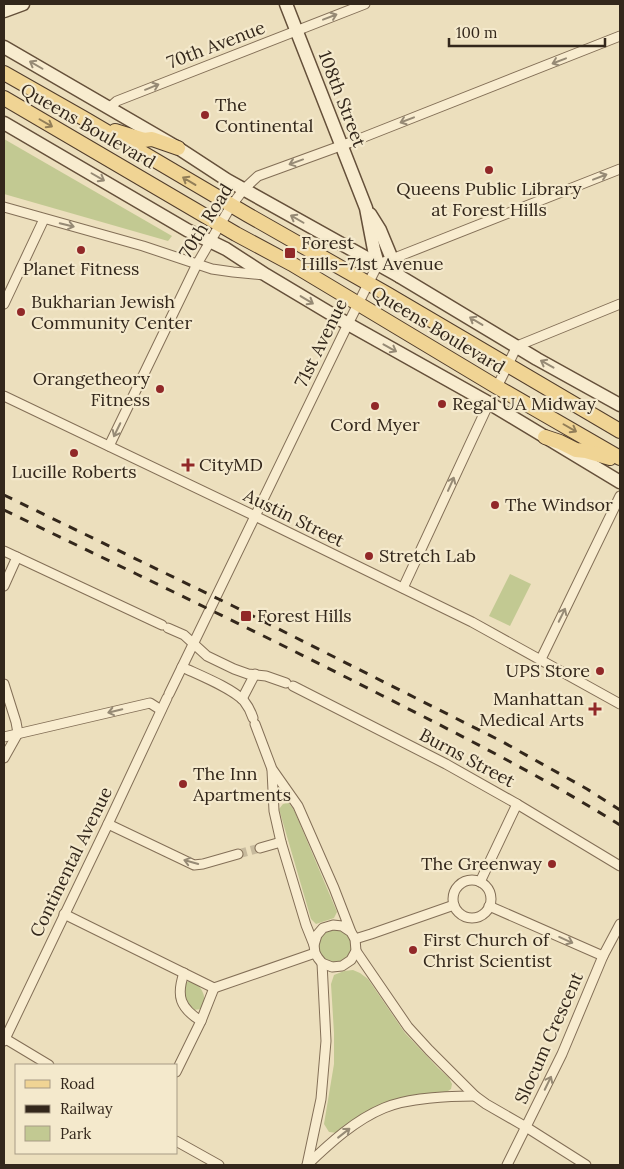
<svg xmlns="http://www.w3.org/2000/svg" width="624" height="1169" font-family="Lora,serif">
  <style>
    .green { fill: #c2c992 }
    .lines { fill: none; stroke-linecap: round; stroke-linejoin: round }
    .street-tunnel { stroke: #c7ba9d; stroke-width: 9; stroke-dasharray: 9 4.5; stroke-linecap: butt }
    .street-casing { stroke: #836f57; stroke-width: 11 }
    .secondary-casing { stroke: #65503a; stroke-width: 15 }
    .primary-casing { stroke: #513d2b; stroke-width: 16 }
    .street { stroke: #f8eccf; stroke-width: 9 }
    .secondary { stroke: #f8eccf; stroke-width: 12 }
    .primary { stroke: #f0d494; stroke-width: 14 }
    .rail { stroke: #33271b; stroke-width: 3; stroke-dasharray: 9 9; stroke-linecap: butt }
    .oneway { stroke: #968a75 }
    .oneway2 { stroke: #927e58 }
    .poi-dot { fill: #912828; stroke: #f4e9cc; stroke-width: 2 }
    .labels { text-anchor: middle; stroke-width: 4.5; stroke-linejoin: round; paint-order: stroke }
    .street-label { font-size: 18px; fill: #33271b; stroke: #f4e9cc }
    .poi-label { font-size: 18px; fill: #33271b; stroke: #f4e9cc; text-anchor: start }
  </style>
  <rect width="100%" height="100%" fill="#ecdfbd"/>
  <g class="green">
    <polygon points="4,139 172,236 168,241 4,194"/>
    <polygon points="510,574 531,584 510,626 489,616"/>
    <polygon points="288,802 294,810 337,912 334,918 316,924 311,919 279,809 283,804"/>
    <circle cx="335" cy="946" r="17"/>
    <polygon points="353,970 360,973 368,979 405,1033 438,1068 449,1078 452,1084 451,1089 445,1093 424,1094 408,1096 391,1101 337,1133 329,1132 324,1124 334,1064 334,1033 331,984 334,975 344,971"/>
    <path d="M192,981C203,987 208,999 201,1009L194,1010C185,1003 180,993 186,982Z"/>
  </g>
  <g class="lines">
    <polyline class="street-tunnel" points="238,854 260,848"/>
    <defs>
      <g id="street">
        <polyline points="109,108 117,101 365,4"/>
        <polyline points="4,207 143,246 212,269 233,272 264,275"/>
        <polyline points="4,304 44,219"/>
        <polyline points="497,387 517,346 620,304"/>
        <polyline points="4,396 255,516 472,622 620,704"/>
        <polyline points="109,446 197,264 231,206 244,189 258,176 354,141 620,36"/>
        <polyline points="4,551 162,625"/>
        <polyline points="4,586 17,557"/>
        <polyline points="403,588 489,403"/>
        <polyline points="168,628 184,635 207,656 234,669 248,674 266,676 286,683"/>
        <polyline points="541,659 620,496"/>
        <path d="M182,667C199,675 232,688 244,701C248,706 251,712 253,718"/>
        <polyline points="4,684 16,722 18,733 4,758"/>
        <polyline points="293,686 446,764 517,804 620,866"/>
        <polyline points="169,694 348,324 378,264 392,259 620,169"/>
        <polyline points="242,699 255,674"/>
        <polyline points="255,724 272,769 298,806 334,888 351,932 355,939 356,951 351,960 342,966 332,967 322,963 318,958 315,953 314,945 317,935 323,928 333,925 342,926 351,932"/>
        <polyline points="4,737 150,703 161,710"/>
        <polyline points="272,770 274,811 281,842 306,925 314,945"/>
        <polyline points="108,824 194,865 203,864 238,854"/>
        <polyline points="260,848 281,842"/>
        <circle cx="472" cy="899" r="19"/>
        <polyline points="480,882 517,804"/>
        <polyline points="489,906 603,956"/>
        <polyline points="64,914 214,988"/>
        <polyline points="355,939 371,934 454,905"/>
        <polyline points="356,951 408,1027 429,1050 475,1096 486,1104 526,1127 586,1165"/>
        <path d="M184,973C176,996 180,1008 201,1021"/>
        <polyline points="214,988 315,953"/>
        <polyline points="4,1038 49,1065"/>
        <polyline points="4,1041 108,824 167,698"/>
        <polyline points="176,1072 201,1021 214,988"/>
        <polyline points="176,1141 219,1165"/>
        <polyline points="307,1165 321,1099 326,1041 322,963"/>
        <path d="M307,1165C330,1143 355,1120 384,1108C407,1098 450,1096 475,1096"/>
        <polyline points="507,1165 562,1054 603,956 620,924"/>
      </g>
      <g id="secondary">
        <polyline points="286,4 366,208 374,250 378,264"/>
        <polyline points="4,11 23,4"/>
        <polyline points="4,47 178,148 227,180 399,276 537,359 620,405"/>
        <polyline points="4,123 187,230 226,249 266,275 348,324 489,403 620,482"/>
        <polyline points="370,214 380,230 399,276"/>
      </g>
      <g id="primary">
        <polyline points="4,73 85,119 248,215 387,294 620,431"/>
        <polyline points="4,98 236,234 292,264 497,387 620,458"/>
        <polyline points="115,131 144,140 152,139 178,148"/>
        <polyline points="545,437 560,442 576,450 586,451 610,458"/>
      </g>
    </defs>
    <use href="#street" class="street-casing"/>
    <use href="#secondary" class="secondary-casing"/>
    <use href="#primary" class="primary-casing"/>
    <use href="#street" class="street"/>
    <use href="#secondary" class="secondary"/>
    <use href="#primary" class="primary"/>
    <g class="rail">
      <polyline points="4,495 233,606 501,741 587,789 620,810"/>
      <path d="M4,510C130,571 256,631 381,695C462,736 543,777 620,825"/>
    </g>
  </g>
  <defs><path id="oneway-shaft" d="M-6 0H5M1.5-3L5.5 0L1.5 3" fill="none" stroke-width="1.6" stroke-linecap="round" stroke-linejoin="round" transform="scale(1.25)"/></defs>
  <g class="oneway">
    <use href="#oneway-shaft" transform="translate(330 17) rotate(-21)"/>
    <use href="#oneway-shaft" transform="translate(559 61) rotate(159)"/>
    <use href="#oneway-shaft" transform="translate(36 65) rotate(-150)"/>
    <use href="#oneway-shaft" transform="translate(152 87) rotate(-22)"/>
    <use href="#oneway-shaft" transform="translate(407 120) rotate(159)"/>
    <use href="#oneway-shaft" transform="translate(296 162) rotate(160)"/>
    <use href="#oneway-shaft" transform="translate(98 177) rotate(30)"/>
    <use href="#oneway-shaft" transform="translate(600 177) rotate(-21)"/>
    <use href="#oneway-shaft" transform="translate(297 219) rotate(-150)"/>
    <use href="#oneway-shaft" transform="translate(67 225) rotate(14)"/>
    <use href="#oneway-shaft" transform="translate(307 300) rotate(31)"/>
    <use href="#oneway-shaft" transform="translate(476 321) rotate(-149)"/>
    <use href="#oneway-shaft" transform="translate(390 348) rotate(29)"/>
    <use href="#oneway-shaft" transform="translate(547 364) rotate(-151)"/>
    <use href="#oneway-shaft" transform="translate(117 430) rotate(116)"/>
    <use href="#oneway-shaft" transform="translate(451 484) rotate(-66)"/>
    <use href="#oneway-shaft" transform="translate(562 615) rotate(-64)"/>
    <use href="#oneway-shaft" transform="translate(115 711) rotate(167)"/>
    <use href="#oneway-shaft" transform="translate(191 862) rotate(-164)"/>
    <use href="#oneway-shaft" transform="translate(566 940) rotate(24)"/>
    <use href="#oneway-shaft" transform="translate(548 1083) rotate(-64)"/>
    <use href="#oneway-shaft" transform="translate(344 1133) rotate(-38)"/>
  </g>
  <g class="oneway2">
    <use href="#oneway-shaft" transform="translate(46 123) rotate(30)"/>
    <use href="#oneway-shaft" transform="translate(189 181) rotate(-149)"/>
    <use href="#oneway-shaft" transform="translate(570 428) rotate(30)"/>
  </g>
  <g class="poi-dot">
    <circle cx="205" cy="115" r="5"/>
    <circle cx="489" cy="170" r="5"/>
    <circle cx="81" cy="250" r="5"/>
    <rect x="284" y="247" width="12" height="12" rx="2.5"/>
    <circle cx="21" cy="312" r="5"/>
    <circle cx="160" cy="389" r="5"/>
    <circle cx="442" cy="404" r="5"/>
    <circle cx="375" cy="406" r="5"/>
    <circle cx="74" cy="453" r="5"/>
    <path d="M185.5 457.5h5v5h5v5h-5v5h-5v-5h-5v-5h5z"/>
    <circle cx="495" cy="505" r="5"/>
    <circle cx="369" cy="556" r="5"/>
    <rect x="240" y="610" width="12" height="12" rx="2.5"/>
    <circle cx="600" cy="671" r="5"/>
    <path d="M592.5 701.5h5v5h5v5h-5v5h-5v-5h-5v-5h5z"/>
    <circle cx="183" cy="784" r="5"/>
    <circle cx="552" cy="864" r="5"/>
    <circle cx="413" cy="950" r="5"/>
  </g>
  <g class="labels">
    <g class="street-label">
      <text transform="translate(216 45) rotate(-21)" y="6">70th Avenue</text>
      <text transform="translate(342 99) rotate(69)" y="6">108th Street</text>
      <text transform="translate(88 126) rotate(30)" y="6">Queens Boulevard</text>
      <text transform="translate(206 221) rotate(-58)" y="6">70th Road</text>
      <text transform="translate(438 330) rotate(31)" y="6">Queens Boulevard</text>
      <text transform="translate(321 343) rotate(-64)" y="6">71st Avenue</text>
      <text transform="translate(294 518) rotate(26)" y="6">Austin Street</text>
      <text transform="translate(467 758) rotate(28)" y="6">Burns Street</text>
      <text transform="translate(71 862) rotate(-64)" y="6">Continental Avenue</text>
      <text transform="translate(549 1038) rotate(-66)" y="6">Slocum Crescent</text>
    </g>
    <g class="poi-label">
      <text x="215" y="111">The<tspan x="215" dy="21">Continental</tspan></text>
      <text x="489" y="195" text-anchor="middle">Queens Public Library<tspan x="489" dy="21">at Forest Hills</tspan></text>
      <text x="301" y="249">Forest<tspan x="301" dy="21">Hills–71st Avenue</tspan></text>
      <text x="81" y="275" text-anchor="middle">Planet Fitness</text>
      <text x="31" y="308">Bukharian Jewish<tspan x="31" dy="21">Community Center</tspan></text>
      <text x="150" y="385" text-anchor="end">Orangetheory<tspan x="150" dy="21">Fitness</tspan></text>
      <text x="452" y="410">Regal UA Midway</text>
      <text x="375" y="431" text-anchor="middle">Cord Myer</text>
      <text x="199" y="471">CityMD</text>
      <text x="74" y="478" text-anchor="middle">Lucille Roberts</text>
      <text x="505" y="511">The Windsor</text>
      <text x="379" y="562">Stretch Lab</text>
      <text x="257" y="622">Forest Hills</text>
      <text x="590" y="677" text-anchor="end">UPS Store</text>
      <text x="584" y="705" text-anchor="end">Manhattan<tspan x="584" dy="21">Medical Arts</tspan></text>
      <text x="193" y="780">The Inn<tspan x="193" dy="21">Apartments</tspan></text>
      <text x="542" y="870" text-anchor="end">The Greenway</text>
      <text x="423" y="946">First Church of<tspan x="423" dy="21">Christ Scientist</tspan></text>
    </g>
  </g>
  <rect width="624" height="1169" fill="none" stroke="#33271b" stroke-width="10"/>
  <rect x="15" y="1064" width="162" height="90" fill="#f4e9cc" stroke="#a79b85"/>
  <rect x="25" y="1080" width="25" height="8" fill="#f0d494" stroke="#a79b85"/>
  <text x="60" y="1089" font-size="15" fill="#33271b">Road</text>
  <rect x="25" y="1105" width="25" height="8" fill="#33271b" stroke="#a79b85"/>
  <text x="60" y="1114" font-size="15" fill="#33271b">Railway</text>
  <rect x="25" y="1126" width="25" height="15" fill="#c2c992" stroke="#a79b85"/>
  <text x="60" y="1139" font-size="15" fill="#33271b">Park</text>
  <path d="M449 38v8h156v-8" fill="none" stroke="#33271b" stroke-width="2.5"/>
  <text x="456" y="38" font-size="15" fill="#33271b" stroke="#f4e9cc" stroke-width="4" paint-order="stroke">100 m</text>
</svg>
